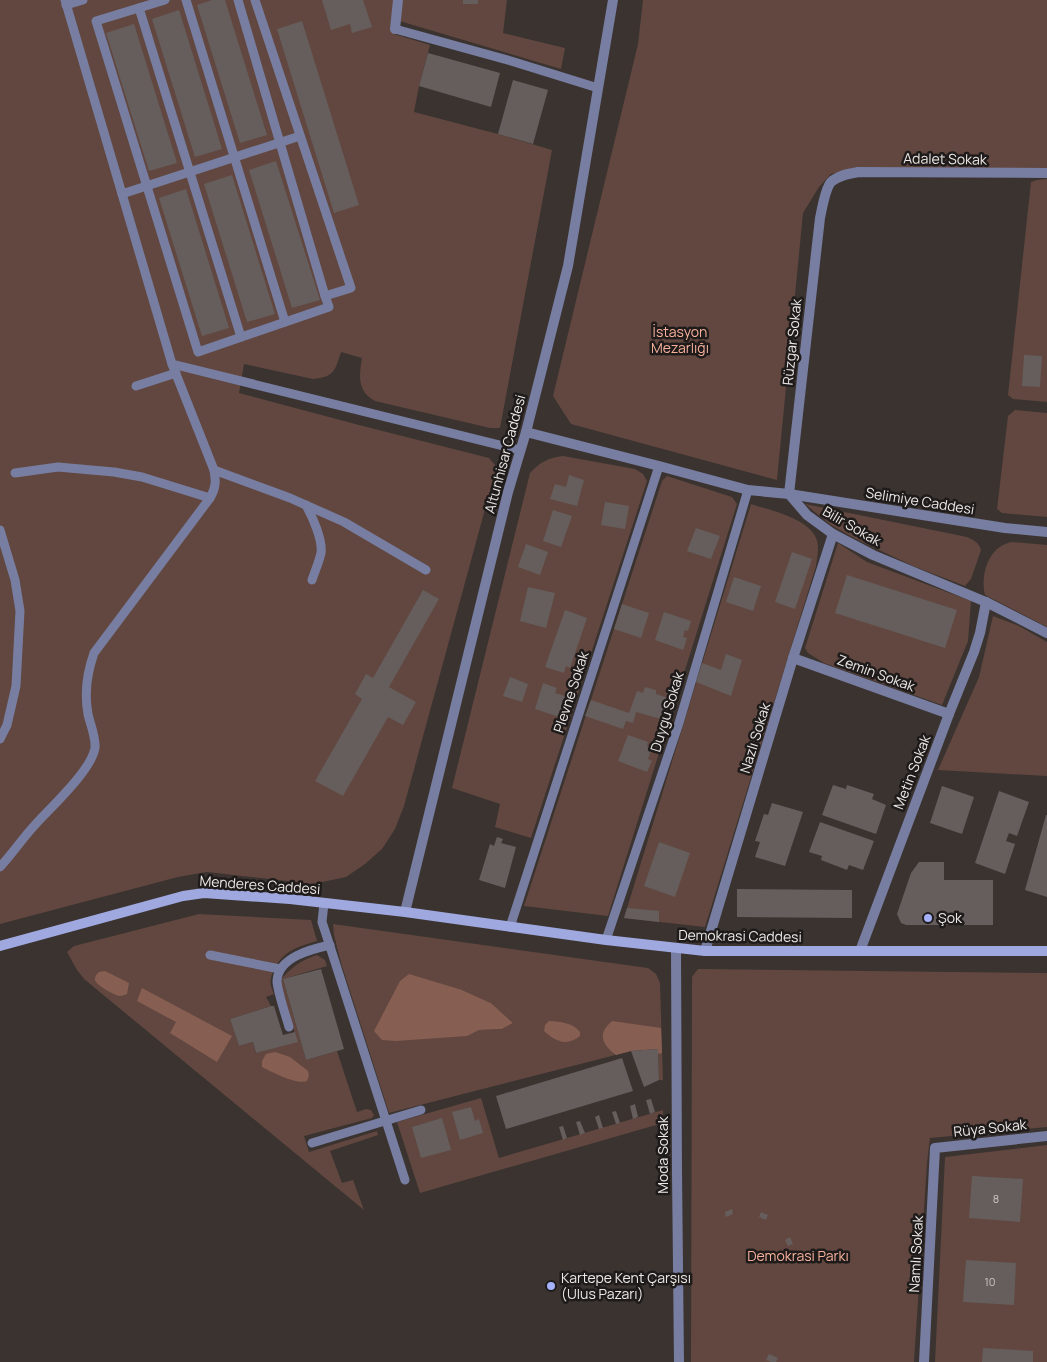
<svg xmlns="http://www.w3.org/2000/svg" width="1047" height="1362" font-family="Manrope,sans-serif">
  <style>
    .green { fill: #61473f; fill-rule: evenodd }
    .forest { fill: #875e52 }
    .building { fill: #665e5c }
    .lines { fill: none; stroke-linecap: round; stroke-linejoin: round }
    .service { stroke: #787ea1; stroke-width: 9 }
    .minor { stroke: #787ea1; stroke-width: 10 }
    .tertiary { stroke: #787ea1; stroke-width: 10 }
    .secondary { stroke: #9fa8df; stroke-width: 10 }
    .poi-dot { fill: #a6b1fc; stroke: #1e1b1a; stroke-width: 2 }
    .labels { text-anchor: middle; stroke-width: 5; stroke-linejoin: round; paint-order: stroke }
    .number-label { font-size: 11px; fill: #cac6c4 }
    .street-label { font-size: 14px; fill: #ece8e6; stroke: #1e1b1a }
    .park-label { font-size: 14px; fill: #f6b09b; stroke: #1e1b1a }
    .poi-label { font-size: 14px; fill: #ece8e6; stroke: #1e1b1a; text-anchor: start }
  </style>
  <rect width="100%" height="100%" fill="#3a3330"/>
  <g class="green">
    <path d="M0,0H507L503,33L565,48L561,69L396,20L394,34L430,45L419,86L414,112L498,134L552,150L500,428H490L375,401C357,391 359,376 362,358L341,352C335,370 335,377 313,379L244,364L239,393L359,425L489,458L495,465L496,469L404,806L395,829L382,849L365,864L346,877L313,884L207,872L178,877L0,924Z"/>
    <polygon points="643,0 1047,0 1047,170 855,168 831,174 819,187 803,213 777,480 571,424 553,396 638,44"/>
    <polygon points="1047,179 1047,402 1013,399 1008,395 1031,182 1037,180"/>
    <polygon points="1015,410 1047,413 1047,517 1002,513 997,509 1008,416"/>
    <path d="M563,456L635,469L643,474L647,481L531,838L495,827L500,804L452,788L530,473C540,462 548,458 563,456Z"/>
    <polygon points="667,476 732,497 737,504 608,916 524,906 662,481"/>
    <path d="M751,504C769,510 808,518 816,538C820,547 817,557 816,566L705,927L624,918Z"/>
    <path d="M805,504L967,537C974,540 979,543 981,550L971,579L965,586L913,566L856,539L831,525Z"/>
    <path d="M1012,542L1047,545V627L985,595C980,575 988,546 1012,542Z"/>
    <polygon points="838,543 867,562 971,601 968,641 942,705 824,663 808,653 805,648"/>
    <polygon points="993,616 1019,626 1047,642 1047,776 938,770 979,677"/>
    <path d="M199,914L311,920L317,941C297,947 282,951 273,972C269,981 270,985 274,994L266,997L271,1006L230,1019L239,1046L253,1042L256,1053L297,1041L280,981C290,968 301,960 317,955L325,960L327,966L283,979L306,1060L337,1051L357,1112L366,1109L371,1110L374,1115L372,1118L304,1136L309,1152L377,1131L378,1135L330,1151L342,1183L353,1180L364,1210L84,979L77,970L67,952L74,946Z"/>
    <path d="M333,924L648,968L656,974L660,983L663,1080H659L658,1049L631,1051L389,1113L341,963L334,935ZM462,990L491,1003L513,1023L502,1029L479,1030Z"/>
    <polygon points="698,969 1047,973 1047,1127 930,1138 927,1163 914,1362 691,1362 692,977"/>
    <polygon points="481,1098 499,1158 663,1110 663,1123 420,1193 397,1122"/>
    <polygon points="1047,1145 1047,1362 935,1362 945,1157"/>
  </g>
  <g class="forest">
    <path d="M105,971L129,983L127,994C125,995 121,996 119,996C114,995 96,985 95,980C95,976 96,975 99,972Z"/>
    <polygon points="409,974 462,990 491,1003 513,1023 502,1029 479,1030 467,1036 396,1041 382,1040 374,1031 400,981"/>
    <polygon points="142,988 232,1036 217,1062 170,1033 176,1022 137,1001"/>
    <path d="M549,1021C561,1022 572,1022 580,1032V1036C566,1047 555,1041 544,1031L545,1025Z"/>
    <path d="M612,1021L661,1028L662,1053L658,1054V1049L631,1051L616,1055C602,1044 597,1034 612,1021Z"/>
    <path d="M275,1052L290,1057L308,1071L309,1075L307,1081C296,1085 272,1072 262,1067V1061L266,1054Z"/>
  </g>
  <g class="building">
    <polygon points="212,0 225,0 267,135 240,143 197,5"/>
    <polygon points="322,0 363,0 372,27 352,33 350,24 331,30"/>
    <rect x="463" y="0" width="15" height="4"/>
    <polygon points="179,10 222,149 195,157 152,19"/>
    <polygon points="302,21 359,205 334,213 277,29"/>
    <polygon points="134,24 177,163 149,171 106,33"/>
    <polygon points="428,53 500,73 491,107 419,86"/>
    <polygon points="513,80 548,90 533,144 498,134"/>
    <polygon points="276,161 320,300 292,308 249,170"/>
    <polygon points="232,175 275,314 247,322 204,184"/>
    <polygon points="186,189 229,328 202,336 159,198"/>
    <polygon points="1024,355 1042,356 1040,387 1022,386"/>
    <polygon points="569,475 584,480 577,506 550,499 555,484 566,487"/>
    <polygon points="605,502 629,506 625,529 601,525"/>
    <polygon points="553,510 572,516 561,547 543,541"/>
    <polygon points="696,528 720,536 711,559 687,551"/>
    <polygon points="526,544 548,552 540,575 518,567"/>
    <polygon points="792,552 812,559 795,609 775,602"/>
    <polygon points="847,575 957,610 945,648 835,613"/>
    <polygon points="734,577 761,586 753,611 726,602"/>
    <polygon points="528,587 555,593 546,628 520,621"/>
    <polygon points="423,590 439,599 389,687 416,702 403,725 388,717 343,796 315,781 362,699 355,694 366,674 373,678"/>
    <polygon points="622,604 649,613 641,638 614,629"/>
    <polygon points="565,610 587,618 570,668 566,666 564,673 545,667"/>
    <polygon points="664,612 691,621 688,631 685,630 683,637 687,638 683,650 655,640"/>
    <polygon points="726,654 742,660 731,696 696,682 702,663 721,670"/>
    <polygon points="510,677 528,684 522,702 503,696"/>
    <polygon points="543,683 557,688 555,693 565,696 562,703 566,705 562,718 535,709"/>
    <polygon points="645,687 656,690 656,694 668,698 661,719 636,712 633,723 626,721 623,729 585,716 591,700 629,713 637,691 643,693"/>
    <polygon points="628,735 648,742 647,746 652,748 648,759 652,761 647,772 618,761"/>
    <polygon points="833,785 846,789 847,785 874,794 872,799 886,805 876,834 822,815"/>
    <polygon points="942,786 974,797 962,834 930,823"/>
    <polygon points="999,791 1029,802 1017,836 1009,833 1006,841 1015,844 1005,874 975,863"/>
    <polygon points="772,803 803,812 785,866 755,857 760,842 755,841 764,814 768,815"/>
    <polygon points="1046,815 1047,815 1047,897 1025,890"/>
    <polygon points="820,822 874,841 863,870 849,865 847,870 821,860 822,856 809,852"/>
    <polygon points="497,837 503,839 501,843 516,847 505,888 479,880 490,844 494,846"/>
    <polygon points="659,842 690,853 675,897 644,886"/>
    <polygon points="919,862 944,862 944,880 993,880 993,925 906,925 901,923 897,914 911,873"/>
    <polygon points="737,889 852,890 852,918 737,917"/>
    <polygon points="627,908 659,911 659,922 624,918"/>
    <polygon points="321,969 344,1049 306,1060 283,979"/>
    <polygon points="271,1006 274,1006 283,1035 295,1032 298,1042 256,1053 253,1042 239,1046 230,1019"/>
    <polygon points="658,1049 659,1080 644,1087 631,1051"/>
    <polygon points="622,1058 633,1091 506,1129 496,1096"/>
    <polygon points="651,1099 655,1112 650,1114 646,1100"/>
    <polygon points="635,1104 638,1117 633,1119 630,1106"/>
    <polygon points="471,1107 475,1121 479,1119 483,1133 460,1140 452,1112"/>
    <polygon points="616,1111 620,1123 616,1124 612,1112"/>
    <polygon points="599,1115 603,1128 599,1129 595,1117"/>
    <polygon points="442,1118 451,1150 421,1158 412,1127"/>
    <polygon points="580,1121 585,1133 580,1135 576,1122"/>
    <polygon points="563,1126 567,1138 563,1140 559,1127"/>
    <polygon points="972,1176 1023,1179 1020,1222 969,1218"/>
    <polygon points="732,1209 733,1214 726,1217 725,1212"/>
    <polygon points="761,1212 768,1215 766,1220 759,1217"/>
    <polygon points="790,1237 793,1244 788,1246 785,1240"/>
    <polygon points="966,1260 1016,1263 1014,1305 963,1302"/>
    <polygon points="983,1348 1033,1351 1033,1362 982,1362"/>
    <polygon points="769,1354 778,1358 776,1362 771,1362 766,1360"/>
  </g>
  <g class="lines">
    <g class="service">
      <polyline points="65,0 172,364 520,450"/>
      <polyline points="165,0 96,21 198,352 329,307 325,296"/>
      <polyline points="186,0 285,322"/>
      <polyline points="238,0 325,296 351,288 255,0"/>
      <polyline points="66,5 83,0"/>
      <polyline points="139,8 241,337"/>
      <polyline points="395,29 511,61 598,88"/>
      <polyline points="122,194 300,136"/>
      <polyline points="136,386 176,373"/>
      <polyline points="214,470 290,498 344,522 426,570"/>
      <polyline points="15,473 58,467 114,472 142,477 210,498"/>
      <path d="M306,505C312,516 323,540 321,553C319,562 315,571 312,580"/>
      <polyline points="0,530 15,580 20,611 16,686 7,725 0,739"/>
      <path d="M0,867C12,854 22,839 34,826C51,807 91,771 95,748C96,737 90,724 88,714C84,693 87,673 94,653L210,498C216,488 216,481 214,470L172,364"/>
      <polyline points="324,903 322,922 326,934 405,1180"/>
      <polyline points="510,927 659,466"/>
      <polyline points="606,940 679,723 748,490"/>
      <polyline points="210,955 280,969"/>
      <path d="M289,1027C286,1016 277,990 277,981C278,957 312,949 330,945"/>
      <polyline points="312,1143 421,1110"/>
    </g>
    <g class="minor">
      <polyline points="395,29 398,0"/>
      <path d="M1047,173L858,172C849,174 838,175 831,182C825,189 822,209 820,218L789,494L1005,528L1047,532"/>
      <polyline points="526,432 659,466 748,490 789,494 807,515 833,534 873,555 986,602 1047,633"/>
      <polyline points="793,658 949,714"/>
      <polyline points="676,949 677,1172 679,1362"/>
      <polyline points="705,951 793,658 833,534"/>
      <polyline points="860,951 949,714 974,652 980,633 986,602"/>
      <polyline points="924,1362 935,1148 1047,1136"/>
    </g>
    <polyline class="tertiary" points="405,912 508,492 526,432 568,266 613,0"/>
    <polyline class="secondary" points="0,946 183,896 204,893 290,899 405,912 606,940 705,951 1047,951"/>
  </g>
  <g class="poi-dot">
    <circle cx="928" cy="918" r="5"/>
    <circle cx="551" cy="1286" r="5"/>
  </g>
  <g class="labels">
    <g class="number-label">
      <text x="996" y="1203">8</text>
      <text x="990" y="1286">10</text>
    </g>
    <g class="street-label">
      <text transform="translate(945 159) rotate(1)" y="5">Adalet Sokak</text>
      <text transform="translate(792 342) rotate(-84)" y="5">Rüzgar Sokak</text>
      <text transform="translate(505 454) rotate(-75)" y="5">Altunhisar Caddesi</text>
      <text transform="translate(920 501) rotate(9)" y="5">Selimiye Caddesi</text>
      <text transform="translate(852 526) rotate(30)" y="5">Bilir Sokak</text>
      <text transform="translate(876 673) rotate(20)" y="5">Zemin Sokak</text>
      <text transform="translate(571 692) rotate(-72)" y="5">Plevne Sokak</text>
      <text transform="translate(667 712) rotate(-73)" y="5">Duygu Sokak</text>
      <text transform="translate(755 738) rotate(-73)" y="5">Nazlı Sokak</text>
      <text transform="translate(912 772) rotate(-69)" y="5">Metin Sokak</text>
      <text transform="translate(260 885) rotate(4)" y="5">Menderes Caddesi</text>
      <text transform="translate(740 936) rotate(1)" y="5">Demokrasi Caddesi</text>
      <text transform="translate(990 1128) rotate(-6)" y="5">Rüya Sokak</text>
      <text transform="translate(663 1155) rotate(-90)" y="5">Moda Sokak</text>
      <text transform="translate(916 1254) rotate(-87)" y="5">Namlı Sokak</text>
    </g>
    <g class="park-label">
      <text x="680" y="337">İstasyon<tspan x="680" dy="16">Mezarlığı</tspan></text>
      <text x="798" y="1261">Demokrasi Parkı</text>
    </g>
    <g class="poi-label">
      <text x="938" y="923">Şok</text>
      <text x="561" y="1283">Kartepe Kent Çarşısı<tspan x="561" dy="16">(Ulus Pazarı)</tspan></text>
    </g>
  </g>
</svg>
